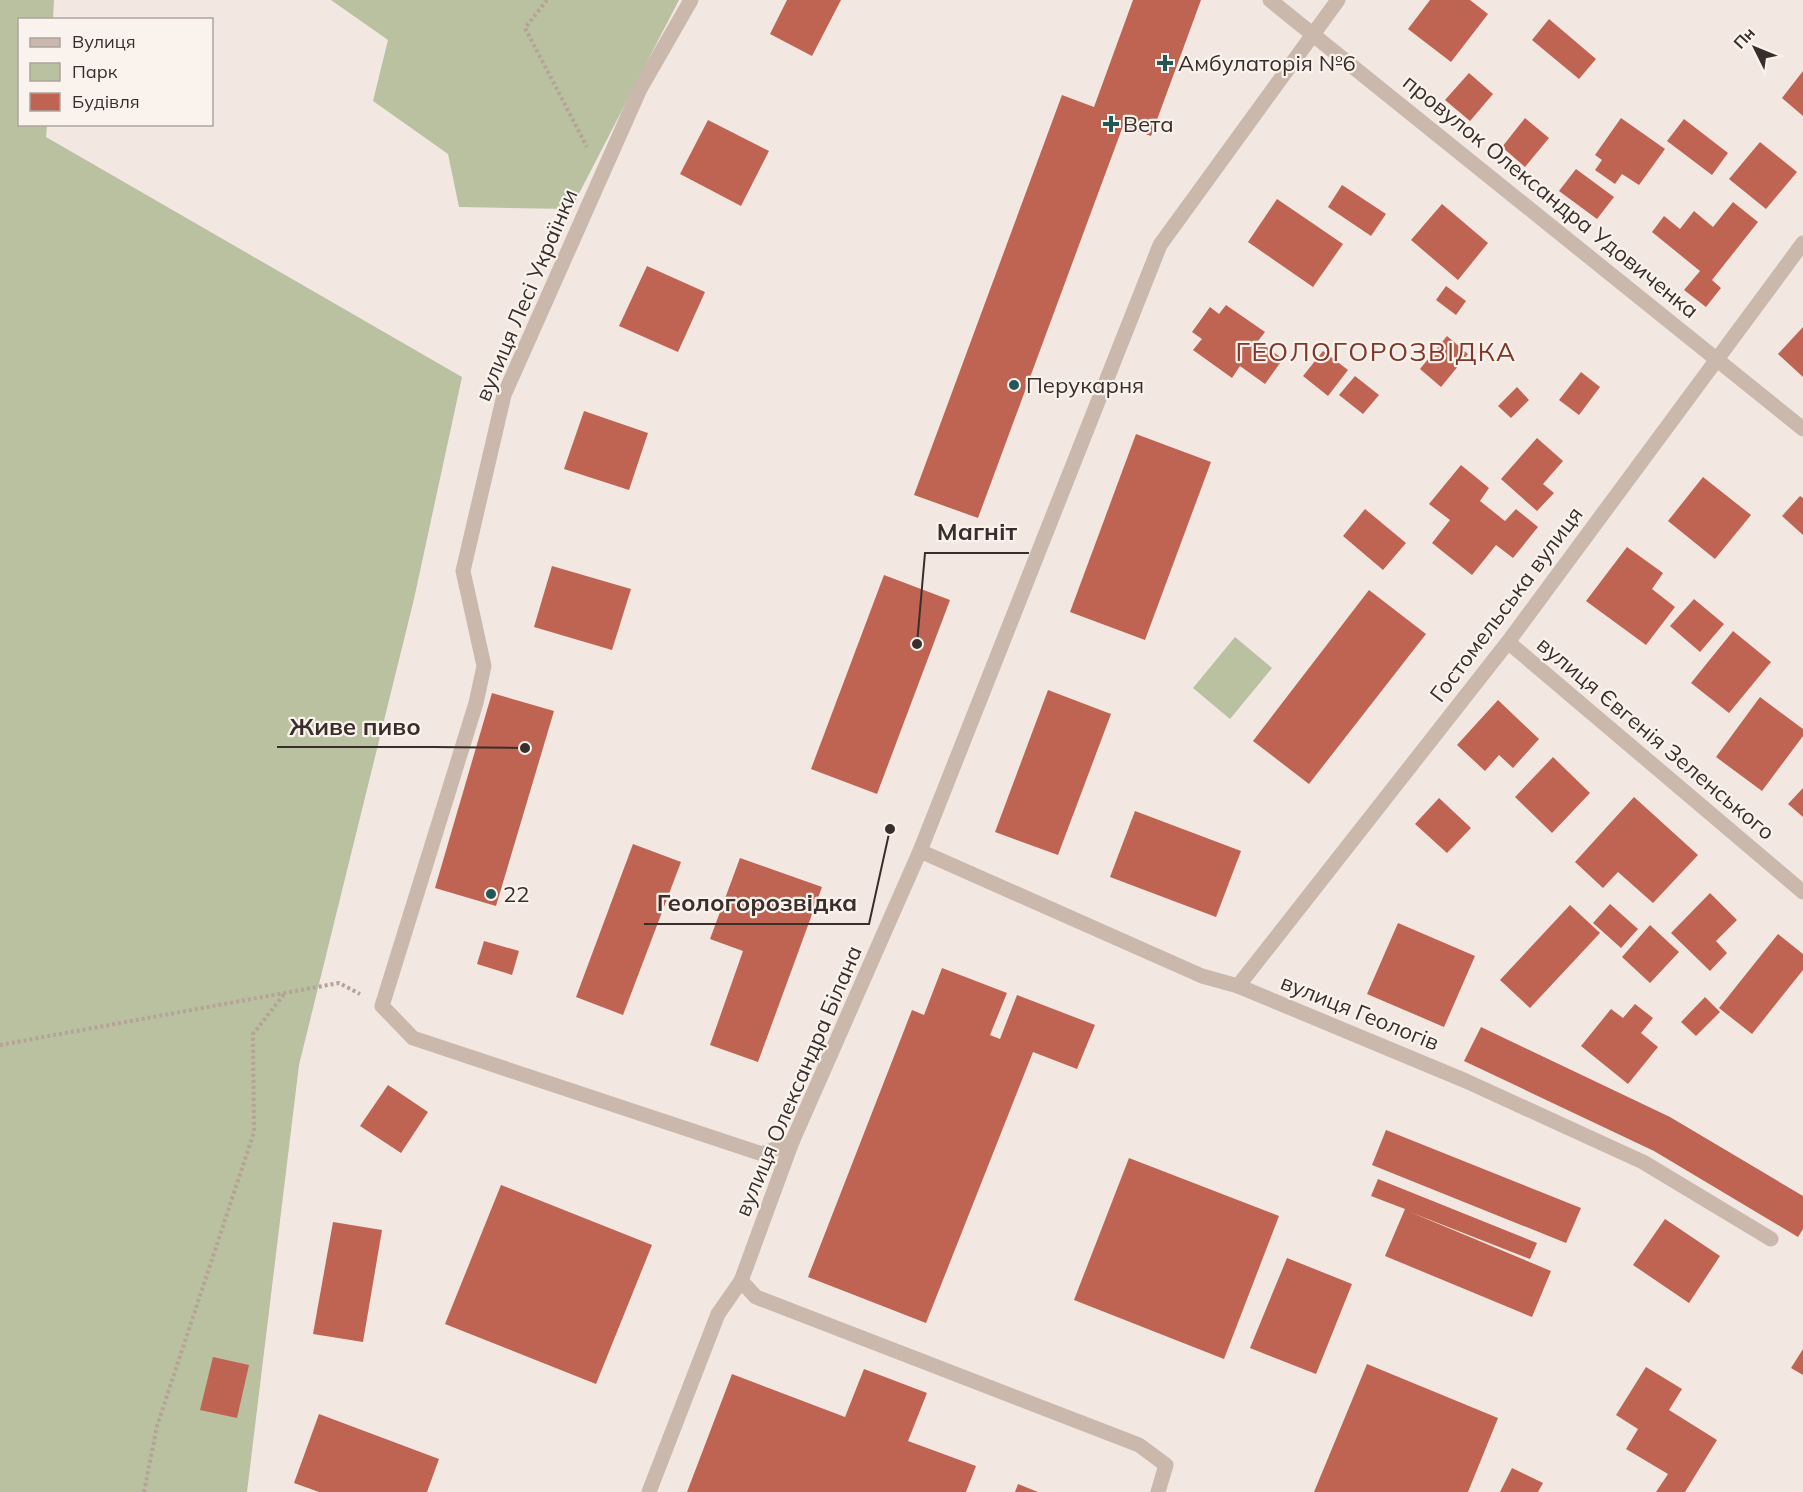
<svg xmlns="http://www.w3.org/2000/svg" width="1803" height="1492" font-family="Mulish,sans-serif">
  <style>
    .green { fill: #b9c1a1 }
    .building { fill: #bf6452 }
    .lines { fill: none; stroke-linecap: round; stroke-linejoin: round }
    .path { stroke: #b6a297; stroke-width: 4; stroke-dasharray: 3 3; stroke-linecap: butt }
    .lane { stroke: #cab8ad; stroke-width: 15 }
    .street { stroke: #cab8ad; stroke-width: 15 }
    .poi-dot { fill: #235857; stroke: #faf3ed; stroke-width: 2 }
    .labels { text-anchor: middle; stroke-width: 4.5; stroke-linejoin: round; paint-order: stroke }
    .poi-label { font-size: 22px; fill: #392e2b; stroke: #faf3ed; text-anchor: start }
    .street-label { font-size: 22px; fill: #392e2b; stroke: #faf3ed }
    .quarter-label { font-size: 26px; letter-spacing: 1.5px; fill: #833729; stroke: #faf3ed }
    .leader { fill: none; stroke: #392e2b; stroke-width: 2 }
    .callout-dot { fill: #392e2b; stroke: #faf3ed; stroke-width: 2 }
    .callout-label { font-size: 24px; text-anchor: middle; font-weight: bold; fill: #392e2b; stroke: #faf3ed; stroke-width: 4.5; stroke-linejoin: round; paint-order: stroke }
  </style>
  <rect width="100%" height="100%" fill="#f2e8e1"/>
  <g class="green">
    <polygon points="0,0 54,0 53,19 20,20 20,124 47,125 46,137 462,377 414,599 299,1065 247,1492 0,1492"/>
    <polygon points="331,0 679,0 571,209 459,207 448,154 373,101 388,40"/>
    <polygon points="1235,637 1272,668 1230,719 1193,688"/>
  </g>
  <g class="building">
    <polygon points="787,0 841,0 812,56 770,34"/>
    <polygon points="1133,0 1201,0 1151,136 1123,126 978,518 914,495 1062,95 1094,107"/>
    <polygon points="1430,0 1470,0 1488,14 1451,62 1408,29"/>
    <polygon points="1549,19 1596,59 1579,79 1532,40"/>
    <polygon points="1803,71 1803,116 1782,98"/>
    <polygon points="1469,73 1493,94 1470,121 1445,100"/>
    <polygon points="1525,118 1549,138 1525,167 1502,147"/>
    <polygon points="1621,118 1665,149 1639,185 1622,174 1615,184 1595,170 1602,160 1595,155"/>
    <polygon points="1684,119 1728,153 1712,175 1667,141"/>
    <polygon points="708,120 769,151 741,206 680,174"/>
    <polygon points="1760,142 1797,172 1766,209 1729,179"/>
    <polygon points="1576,169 1614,197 1597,219 1559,191"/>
    <polygon points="1342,185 1386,214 1371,236 1328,207"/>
    <polygon points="1277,199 1343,244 1313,287 1248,242"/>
    <polygon points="1733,202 1758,222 1712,280 1721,288 1706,307 1684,290 1700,271 1652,232 1664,216 1680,229 1694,211 1713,227"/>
    <polygon points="1442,204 1488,243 1458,280 1411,240"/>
    <polygon points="647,266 705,292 678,352 619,326"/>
    <polygon points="1446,286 1466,301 1456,315 1436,300"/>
    <polygon points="1226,305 1265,332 1258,341 1283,359 1265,384 1240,366 1232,378 1193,350 1202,339 1192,332 1210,307 1219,314"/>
    <polygon points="1803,327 1803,377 1778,354"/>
    <polygon points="1447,336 1468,354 1441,387 1420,369"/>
    <polygon points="1323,351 1348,370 1328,396 1303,376"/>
    <polygon points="1581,372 1600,387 1579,415 1559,400"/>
    <polygon points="1355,376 1379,395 1363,414 1339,395"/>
    <polygon points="1517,387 1529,400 1511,418 1498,406"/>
    <polygon points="584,411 648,433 629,490 564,469"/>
    <polygon points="1136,434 1211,462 1145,640 1070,612"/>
    <polygon points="1537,438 1563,461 1543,484 1554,493 1537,511 1501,479"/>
    <polygon points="1461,465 1489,488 1480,501 1505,521 1516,509 1538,527 1513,558 1496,545 1472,575 1432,543 1450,520 1429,504"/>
    <polygon points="1703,477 1751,515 1715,559 1668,521"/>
    <polygon points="1800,496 1803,498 1803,535 1782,516"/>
    <polygon points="1365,509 1406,543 1383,570 1343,536"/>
    <polygon points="1627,547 1663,573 1652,589 1675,607 1646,645 1586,601"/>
    <polygon points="552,566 631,589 612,650 534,627"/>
    <polygon points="884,575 950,600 877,794 811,769"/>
    <polygon points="1369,590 1426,634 1309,784 1253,741"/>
    <polygon points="1694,599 1724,624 1700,652 1670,626"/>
    <polygon points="1733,631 1771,662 1729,713 1691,683"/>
    <polygon points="1048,690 1111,714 1058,855 995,832"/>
    <polygon points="492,693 554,711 496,906 435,888"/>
    <polygon points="1760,697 1803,729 1803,736 1762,791 1716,757"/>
    <polygon points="1498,700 1539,739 1513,768 1499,755 1485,771 1457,745"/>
    <polygon points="1553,757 1590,793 1552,833 1515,797"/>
    <polygon points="1803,788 1803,817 1788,804"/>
    <polygon points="1634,797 1698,855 1653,903 1618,872 1603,888 1575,862"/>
    <polygon points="1439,798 1471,828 1447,853 1415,824"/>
    <polygon points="1135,811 1241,851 1216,917 1110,877"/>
    <polygon points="633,844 681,862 623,1015 576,997"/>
    <polygon points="740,858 822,887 758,1062 710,1045 743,951 710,939"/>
    <polygon points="1710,893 1737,920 1716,941 1727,953 1710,971 1671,933"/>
    <polygon points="1610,904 1638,929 1621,948 1593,923"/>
    <polygon points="1570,905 1600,933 1530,1008 1500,980"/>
    <polygon points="1398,923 1475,956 1444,1027 1367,994"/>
    <polygon points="1650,925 1679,952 1650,983 1622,957"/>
    <polygon points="1778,934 1803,954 1803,970 1752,1034 1719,1008"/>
    <polygon points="484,941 519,951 512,975 477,964"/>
    <polygon points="942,968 1007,993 990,1035 1000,1039 1017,995 1095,1025 1077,1069 1033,1052 926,1323 808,1277 912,1010 924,1015"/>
    <polygon points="1705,997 1720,1012 1696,1036 1681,1022"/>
    <polygon points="1635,1004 1653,1018 1641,1033 1658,1047 1628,1084 1581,1046 1611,1009 1623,1018"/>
    <polygon points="1481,1027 1670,1117 1803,1196 1803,1229 1798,1237 1654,1151 1464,1061"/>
    <polygon points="388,1085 428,1112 401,1153 360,1126"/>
    <polygon points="1386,1130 1581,1208 1566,1243 1372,1165"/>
    <polygon points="1129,1158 1279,1216 1224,1359 1074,1300"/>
    <polygon points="1378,1179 1537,1243 1530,1259 1410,1212 1551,1271 1532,1317 1385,1256 1405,1209 1371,1196"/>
    <polygon points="501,1185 652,1245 596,1384 445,1324"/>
    <polygon points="1665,1219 1720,1256 1689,1303 1633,1265"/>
    <polygon points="333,1222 382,1230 363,1342 313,1334"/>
    <polygon points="1287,1258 1352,1284 1316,1374 1250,1348"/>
    <polygon points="1803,1349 1803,1375 1791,1368"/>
    <polygon points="213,1357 249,1365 237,1418 200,1410"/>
    <polygon points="1367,1364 1498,1418 1468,1492 1314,1492"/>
    <polygon points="1646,1367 1682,1389 1669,1410 1717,1440 1685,1492 1656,1492 1668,1474 1626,1449 1638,1429 1616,1415"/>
    <polygon points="864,1369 927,1393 908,1441 976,1466 966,1492 687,1492 732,1374 845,1417"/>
    <polygon points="319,1414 439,1459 427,1492 319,1492 294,1483"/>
    <polygon points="1512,1468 1543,1483 1538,1492 1500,1492"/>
    <polygon points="1018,1484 1038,1492 1015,1492"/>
  </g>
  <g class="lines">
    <g class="path">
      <polyline points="547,0 525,28 587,147"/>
      <polyline points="0,1045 339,983 360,994"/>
      <polyline points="144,1492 157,1426 254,1132 253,1034 285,993"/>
    </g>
    <polyline class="lane" points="649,1492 718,1314 741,1281 756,1297 1139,1445 1166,1465 1158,1492"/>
    <g class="street">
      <polyline points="691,0 640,89 504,395 463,571 484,666 476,703 382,1006 413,1038 762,1154 792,1142"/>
      <polyline points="1270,0 1803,429"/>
      <polyline points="1508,642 1803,892"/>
      <polyline points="920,851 1202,976 1238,986 1466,1081 1643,1162 1771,1239"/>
      <polyline points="1238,986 1508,642 1803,243"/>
      <polyline points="741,1281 792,1142 920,851 1160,245 1338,0"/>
    </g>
  </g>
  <g class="poi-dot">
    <path d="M1162 54h6v6h6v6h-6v6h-6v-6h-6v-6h6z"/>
    <path d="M1108 115h6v6h6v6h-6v6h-6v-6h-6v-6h6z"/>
    <circle cx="1014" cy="385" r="6"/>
    <circle cx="491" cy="894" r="6"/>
  </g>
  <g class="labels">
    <g class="poi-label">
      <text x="1178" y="71">Амбулаторія №6</text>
      <text x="1123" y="132">Вета</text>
      <text x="1026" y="393">Перукарня</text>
      <text x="503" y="902">22</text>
    </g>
    <g class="street-label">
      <text transform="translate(1551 196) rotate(39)" y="8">провулок Олександра Удовиченка</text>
      <text transform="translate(526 295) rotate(-67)" y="8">вулиця Лесі Українки</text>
      <text transform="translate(1506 604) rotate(-53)" y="8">Гостомельська вулиця</text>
      <text transform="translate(1656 738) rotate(40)" y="8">вулиця Євгенія Зеленського</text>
      <text transform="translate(1360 1012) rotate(22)" y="8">вулиця Геологів</text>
      <text transform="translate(798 1081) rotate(-67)" y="8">вулиця Олександра Білана</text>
    </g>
    <g class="quarter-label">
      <text x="1376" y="361">ГЕОЛОГОРОЗВІДКА</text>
    </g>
  </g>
  <path class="leader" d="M917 644L925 553H1029M525 748L433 747H277M890 829L869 924H644"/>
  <g class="callout-dot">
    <circle cx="917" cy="644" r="6"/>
    <circle cx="525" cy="748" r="6"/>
    <circle cx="890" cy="829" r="6"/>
  </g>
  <g class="callout-label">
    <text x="977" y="540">Магніт</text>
    <text x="355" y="735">Живе пиво</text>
    <text x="757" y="911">Геологорозвідка</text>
  </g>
  <rect x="18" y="18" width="195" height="108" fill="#faf3ed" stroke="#ada49f" stroke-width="1.5"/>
  <rect x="30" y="38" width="30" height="9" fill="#cab8ad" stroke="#ada49f" stroke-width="1.5"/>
  <text x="72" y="48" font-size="18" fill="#392e2b">Вулиця</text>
  <rect x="30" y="63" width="30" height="18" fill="#b9c1a1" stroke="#ada49f" stroke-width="1.5"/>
  <text x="72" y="78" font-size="18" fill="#392e2b">Парк</text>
  <rect x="30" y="93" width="30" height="18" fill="#bf6452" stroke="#ada49f" stroke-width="1.5"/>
  <text x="72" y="108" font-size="18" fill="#392e2b">Будівля</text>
  <g transform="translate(1755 48) rotate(313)" stroke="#faf3ed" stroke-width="4.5" paint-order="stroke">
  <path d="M0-4.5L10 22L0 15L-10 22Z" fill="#392e2b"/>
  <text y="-9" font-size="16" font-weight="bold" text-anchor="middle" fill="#392e2b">Пн</text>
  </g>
</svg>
